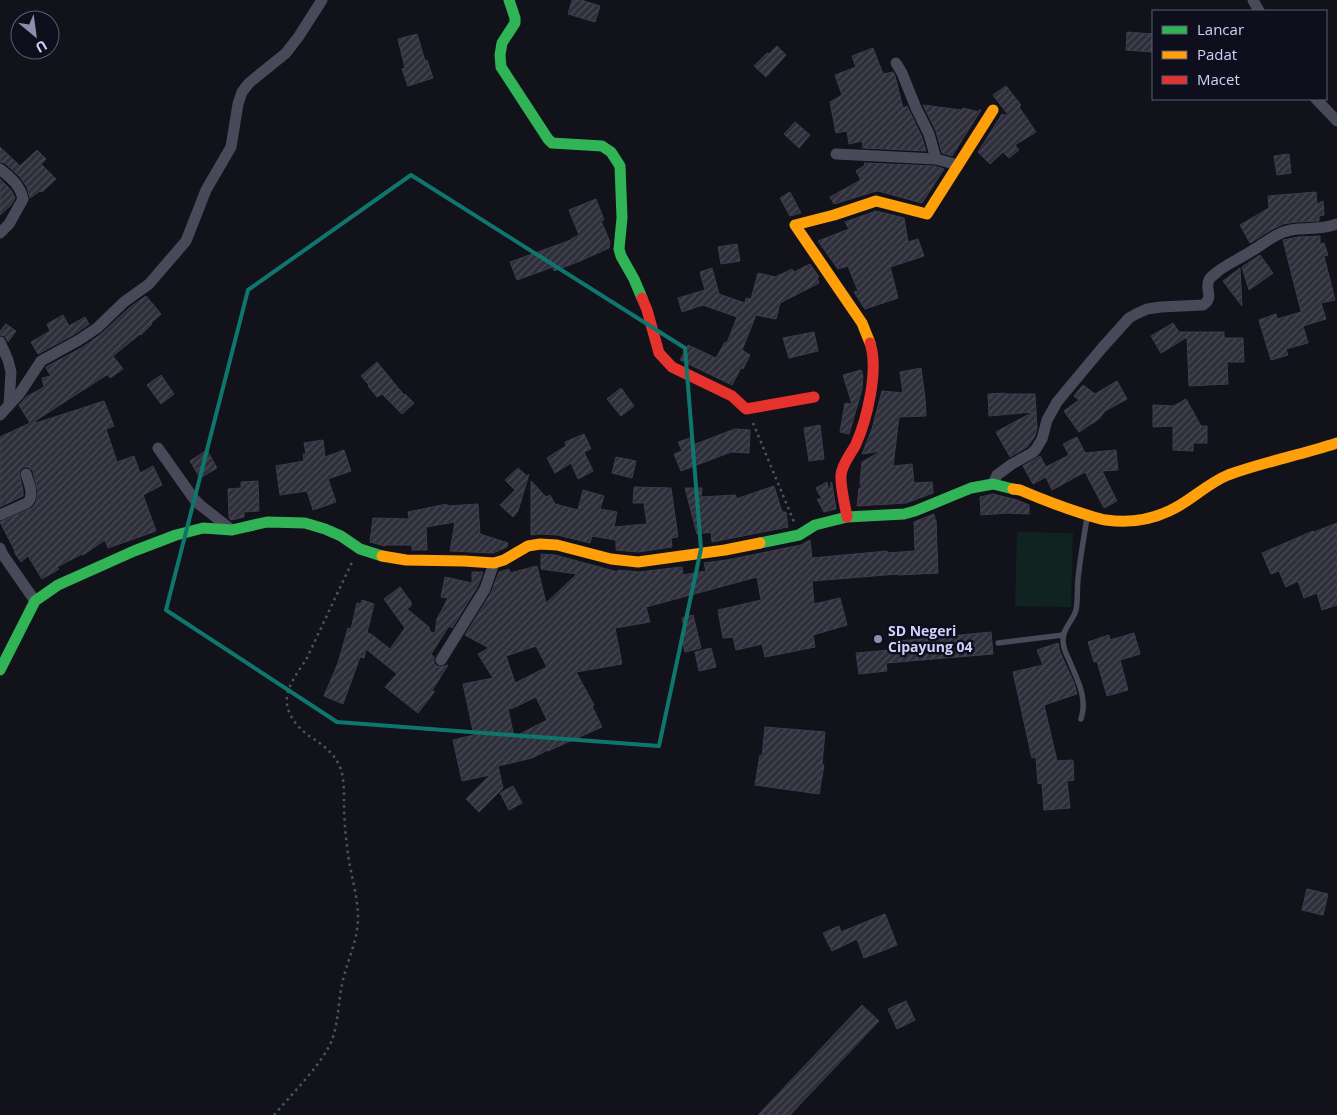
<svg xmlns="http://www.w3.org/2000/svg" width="1337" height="1115" font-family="'Open Sans',sans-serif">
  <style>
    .grass { fill: #112320 }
    .building { fill: url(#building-hatch); stroke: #3c3c4d; fill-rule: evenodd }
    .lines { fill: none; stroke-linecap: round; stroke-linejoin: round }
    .path { stroke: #48565d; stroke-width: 2.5; stroke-dasharray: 2.5 4; stroke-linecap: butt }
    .lane { stroke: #484959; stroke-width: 5.5 }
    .street { stroke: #484959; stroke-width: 11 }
    .fast { stroke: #30b455; stroke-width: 11 }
    .slow { stroke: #ff9f0a; stroke-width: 11 }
    .jam { stroke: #e5322d; stroke-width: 11 }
    .marked { fill: none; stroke: #0f766e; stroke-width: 4; stroke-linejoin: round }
    .poi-dot { fill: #8c8eac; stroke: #0e0e1d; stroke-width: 2 }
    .labels { text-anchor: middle; stroke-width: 5; stroke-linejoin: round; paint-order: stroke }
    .poi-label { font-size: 14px; font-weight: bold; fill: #ced1fa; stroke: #0e0e1d; text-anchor: start }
  </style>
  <defs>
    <pattern id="building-hatch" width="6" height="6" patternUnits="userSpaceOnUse" patternTransform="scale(1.25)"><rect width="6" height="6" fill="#2f2f3c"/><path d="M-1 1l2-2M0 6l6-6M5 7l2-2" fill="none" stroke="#4c4c59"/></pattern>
  </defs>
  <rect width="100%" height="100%" fill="#12121a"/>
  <polygon class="grass" points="1017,532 1073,533 1071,607 1015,606"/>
  <g class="building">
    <polygon points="572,0 581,0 600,6 595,22 568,14"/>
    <polygon points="1127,32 1153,34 1153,52 1126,50"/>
    <polygon points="417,34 425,61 427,60 433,78 408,86 402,69 405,68 398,39"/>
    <polygon points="777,46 786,55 766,77 754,66 767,53 769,54"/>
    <polygon points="873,48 883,74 893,72 895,76 903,108 907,106 922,137 926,151 863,148 862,141 849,144 847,131 836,133 830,102 842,95 835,75 856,67 852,56"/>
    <polygon points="1006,86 1021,105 1019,107 1036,132 1015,145 1019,150 1009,158 1003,152 990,164 978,152 1002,114 1009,116 993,95"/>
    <polygon points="923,105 962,110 963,108 979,112 979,110 981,110 952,156 942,153 936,131"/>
    <polygon points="795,122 810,135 799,148 784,134"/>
    <polygon points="0,147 20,166 37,150 46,159 41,164 56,179 42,192 40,191 30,198 27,187 20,177 5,163 0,162"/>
    <polygon points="1289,154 1291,173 1277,175 1274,156"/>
    <polygon points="864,163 935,166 944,169 922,203 878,191 873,192 834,204 830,197 861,180 856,171 865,165"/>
    <polygon points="0,179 11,190 15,198 11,205 0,215"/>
    <polygon points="790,192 801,213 790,216 780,198"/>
    <polygon points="1316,192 1317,204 1323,201 1324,215 1319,216 1319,221 1296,222 1283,224 1271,230 1250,243 1240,225 1269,208 1268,196"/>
    <polygon points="596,199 604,220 601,221 610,242 609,248 580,261 554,271 553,267 517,280 510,262 571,240 571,239 579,235 569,210"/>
    <polygon points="876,211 904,218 908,242 918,239 924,256 890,267 898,298 865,309 854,292 858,291 848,266 838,269 818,241 849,229 845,222"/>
    <polygon points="1320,236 1320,244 1324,243 1328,255 1324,256 1335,300 1321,303 1326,319 1303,326 1308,343 1286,349 1288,355 1271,360 1259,320 1276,314 1277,319 1301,312 1302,315 1283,240 1298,237"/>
    <polygon points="737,244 740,261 721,264 718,247"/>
    <polygon points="1260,255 1273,273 1249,290 1242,267"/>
    <polygon points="810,264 819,277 817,278 819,283 780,303 776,319 756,315 742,350 750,355 743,369 741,368 732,385 680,360 688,345 716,358 725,342 727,343 737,317 703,305 682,312 678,298 705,290 700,272 712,268 719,294 745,303 746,298 751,299 758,273 775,277 792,269 794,272"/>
    <polygon points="1240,268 1242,306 1223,281"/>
    <polygon points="146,296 161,314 151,323 152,324 141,335 140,334 113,356 123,369 110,378 108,374 35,421 36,423 104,401 114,426 106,429 117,462 134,456 140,473 153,466 162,485 143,495 156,531 108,548 105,540 83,555 82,554 57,567 59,569 42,579 28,556 21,562 14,552 15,551 0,522 32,508 36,503 38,492 33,471 28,467 23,467 20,470 19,473 23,490 23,496 0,507 0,437 30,423 19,405 26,397 44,387 42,378 51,376 46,368 46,367 83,347 101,334 129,308"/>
    <polygon points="63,315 69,326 85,317 89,324 75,334 38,354 31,342 50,331 47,324"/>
    <polygon points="1173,323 1179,332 1224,332 1224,338 1243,338 1244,362 1227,362 1228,384 1189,386 1187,337 1161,353 1151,336"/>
    <polygon points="6,324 16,331 8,342 5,336 0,335 0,331"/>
    <polygon points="814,332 818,351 789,358 783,338"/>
    <polygon points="377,362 404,395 405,394 414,403 402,414 382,394 377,397 368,386 369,385 361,376"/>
    <polygon points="921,368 925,398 926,416 899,417 893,466 912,464 914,483 932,482 933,493 906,503 857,506 859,488 862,488 860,483 862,462 881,451 862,454 872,429 882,391 903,393 900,372"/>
    <polygon points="861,370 863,376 862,389 849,434 840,432 845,403 852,404 843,375"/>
    <polygon points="161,375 174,394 161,404 147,385"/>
    <polygon points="1117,381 1127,399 1105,411 1099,419 1079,432 1064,411 1079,400 1074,396 1083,385 1095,394"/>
    <polygon points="621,388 634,406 621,416 607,399"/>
    <polygon points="1005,393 1005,394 1035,394 1037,428 1035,436 1027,447 1010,457 996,432 1033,412 989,416 988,394"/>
    <polygon points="1186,399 1201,426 1207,426 1207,443 1193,443 1193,451 1173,450 1173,426 1153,427 1153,405 1174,406"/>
    <polygon points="820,425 824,459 809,461 804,428"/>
    <polygon points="735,429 750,430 749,453 731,452 681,471 674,454 682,451 678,442 690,438 693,445"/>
    <polygon points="584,434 591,449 584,452 593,471 578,479 571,463 555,473 547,458 566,446 565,442"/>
    <polygon points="1077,437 1085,453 1116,450 1118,470 1102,471 1117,501 1104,508 1085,472 1052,490 1046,477 1033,484 1023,466 1040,456 1046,467 1069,455 1063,444"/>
    <polygon points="323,440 325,457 344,450 351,471 328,479 336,502 313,510 307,491 280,495 276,466 304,461 303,454 306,454 304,443"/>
    <polygon points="207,450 217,468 200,478 190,461"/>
    <polygon points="616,457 636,461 632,478 612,473"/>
    <polygon points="518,468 527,476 529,474 518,511 513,517 500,505 515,490 505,480"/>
    <polygon points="258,481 259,511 244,512 244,517 231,520 229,518 228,489 241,488 241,482"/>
    <polygon points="531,481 546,497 550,495 555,504 578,510 583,490 604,496 600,509 617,512 614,527 647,524 644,503 633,503 634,487 671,488 678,537 671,538 672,547 638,552 616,550 616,540 592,536 590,543 558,535 540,534 531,535"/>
    <polygon points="827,482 829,493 831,482 832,484 836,509 824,512 817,499 822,499 816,488"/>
    <polygon points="774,486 782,512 786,512 788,527 712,542 711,532 697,534 685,488 702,488 701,497 736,495 736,499"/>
    <polygon points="993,494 1017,500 1029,505 1029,514 1007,513 981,515 980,497"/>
    <polygon points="447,504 447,506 478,504 480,534 508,543 507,547 493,553 450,551 455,522 426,527 427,550 412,550 412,545 385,545 385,546 370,542 373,518 409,519 408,512"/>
    <path d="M934,514L935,520H936L938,573L898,575V574L812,581L814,604L840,598L847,625L813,635L815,647L765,657L762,644L736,650L733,637L723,638L718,610L761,600L757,577L646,607L650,622L615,628L622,664L576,672L594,705L592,706L602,727L548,751V750L532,758L498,766L503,788L479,812L466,799L490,775L462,781L453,740L474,735L463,684L493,678L478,654L489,648L465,635L491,593L499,572L509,569L510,573L537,566L546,603L577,574L541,569V554L555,555L618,572V570L639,572L682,567L683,575L706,571L704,563L727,560L801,545L810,540L812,558L887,551V553L915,551L914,522ZM536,646L547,667L515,683L506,656ZM536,697L547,720L514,737L508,709L513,708Z"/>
    <polygon points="1337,523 1337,605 1322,610 1317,593 1304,598 1298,581 1286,587 1279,571 1271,574 1262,553 1313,531 1314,532"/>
    <polygon points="472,572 483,572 478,586 452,628 449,626 431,654 434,657 434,663 437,666 441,667 448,665 431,692 435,691 418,713 385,687 397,674 366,649 364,658 360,657 343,704 324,696 338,663 348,628 351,629 357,603 361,604 362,600 374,604 367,633 371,634 390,649 405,628 384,599 400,587 411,602 411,606 407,609 429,627 430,632 435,633 437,619 448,598 441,597 445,577 472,583"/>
    <polygon points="693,615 701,648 685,652 681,633 685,632 682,618"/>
    <polygon points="991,632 993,654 886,663 887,671 859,674 856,653 890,650 889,642"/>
    <polygon points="1134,633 1140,654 1120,660 1128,690 1107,696 1097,661 1094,662 1088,642 1109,635 1110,640"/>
    <polygon points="1058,643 1060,652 1074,683 1077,694 1044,705 1057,761 1073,760 1074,780 1067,781 1070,808 1044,810 1042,783 1038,784 1036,757 1032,758 1013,672 1043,665 1037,650"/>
    <polygon points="711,648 716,667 699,671 695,652"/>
    <polygon points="765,727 825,732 822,764 824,765 819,794 755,785 760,755 762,756"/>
    <polygon points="513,786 522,803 509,810 500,793"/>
    <polygon points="1307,889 1328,894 1323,915 1302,910"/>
    <polygon points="885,914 897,945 864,958 857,939 832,951 823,933 839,926 841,932"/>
    <polygon points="906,1001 915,1020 897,1029 888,1009"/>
    <polygon points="862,1005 879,1021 790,1115 758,1115"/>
  </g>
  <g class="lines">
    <g class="path">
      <polyline points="753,423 794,522"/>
      <path d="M274,1115C291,1095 323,1063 332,1040C339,1021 338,1000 343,980C348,959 358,939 358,918C358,894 349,870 347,846C345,831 344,816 344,801C344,790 344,777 340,767C334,753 323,745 311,737C298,729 285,713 287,697C288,685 299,670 306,660L353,560"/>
    </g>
    <g class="lane">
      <polyline points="998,643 1063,635"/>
      <path d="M1081,719C1088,698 1077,679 1069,660C1066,654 1063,648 1063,641C1062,629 1073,621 1076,610C1078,600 1077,589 1078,579C1080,558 1084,538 1087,517"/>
    </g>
    <g class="street">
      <polyline points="1253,0 1259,11"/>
      <polyline points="896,63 902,73 916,108 929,134 936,159"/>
      <polyline points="1316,99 1337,121"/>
      <polyline points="836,154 936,159 958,165"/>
      <path d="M0,169C11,178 20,185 23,199L9,224L0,233"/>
      <polyline points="0,342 8,360 11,372 9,405"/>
      <polyline points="0,415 20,393 41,361 79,340 97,328 124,302 149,284 186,241 206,190 231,147 238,104 242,92 249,83 286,53 299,36 322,0"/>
      <polyline points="158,448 194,499 200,505 232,530"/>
      <path d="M993,484L997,475L1012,464L1032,453L1036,449L1042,439L1047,420L1057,402L1102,348L1129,318L1136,314L1147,309L1161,307L1203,305C1215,297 1204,289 1209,280C1210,277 1214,275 1217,272C1227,264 1239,259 1250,252C1264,244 1275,233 1291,230C1308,227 1319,231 1337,224"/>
      <path d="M0,515L27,503C35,496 29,483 26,474"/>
      <polyline points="0,548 3,555 35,601"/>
      <polyline points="441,660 485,589 494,563"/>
    </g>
    <g class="fast">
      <polyline points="509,0 515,18 515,23 502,43 500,55 501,67 548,139 552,143 602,146 611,152 620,166 622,218 619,249 621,256 634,279 642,298"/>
      <polyline points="760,543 799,535 815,525 847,517 904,514 915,511 971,488 993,484 1013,489"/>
      <polyline points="0,670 35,601 58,585 134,551 176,535 203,528 232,530 267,522 305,523 325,529 341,536 360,549 382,556"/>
    </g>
    <g class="slow">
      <polyline points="870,343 862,323 795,225 834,215 876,201 927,214 993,110"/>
      <path d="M1013,489L1020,490C1041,499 1062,507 1084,514C1091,516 1099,519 1106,520C1127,523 1150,520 1169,511C1190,502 1206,484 1228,475C1263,462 1301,455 1337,443"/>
      <polyline points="382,556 406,560 464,561 494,563 504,560 528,546 540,544 557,545 611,559 638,562 725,550 760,543"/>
    </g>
    <g class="jam">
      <polyline points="642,298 647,310 659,353 672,367 732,396 746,409 814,397"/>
      <path d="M847,517C845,505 840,486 841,475C842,464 851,454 856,444C867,419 879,370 870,343"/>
    </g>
  </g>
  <path class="marked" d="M411,175L685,348L701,549L659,746L337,722L166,610L248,290Z"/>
  <circle class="poi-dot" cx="878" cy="639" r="5"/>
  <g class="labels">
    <g class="poi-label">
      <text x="888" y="636">SD Negeri<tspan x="888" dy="16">Cipayung 04</tspan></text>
    </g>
  </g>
  <rect x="1152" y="10" width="175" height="90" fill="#0e0e1d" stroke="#5b5c75"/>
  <rect x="1162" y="26" width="25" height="8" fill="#30b455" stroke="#5b5c75"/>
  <text x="1197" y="35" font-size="15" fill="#ced1fa">Lancar</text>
  <rect x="1162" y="51" width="25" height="8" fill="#ff9f0a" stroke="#5b5c75"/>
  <text x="1197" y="60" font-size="15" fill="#ced1fa">Padat</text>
  <rect x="1162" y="76" width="25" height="8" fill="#e5322d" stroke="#5b5c75"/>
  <text x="1197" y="85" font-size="15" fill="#ced1fa">Macet</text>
  <g transform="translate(35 35) rotate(151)"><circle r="24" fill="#0e0e1d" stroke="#5b5c75"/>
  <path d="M0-4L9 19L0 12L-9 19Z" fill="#8c8eac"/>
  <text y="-8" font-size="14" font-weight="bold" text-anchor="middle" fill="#ced1fa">U</text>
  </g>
</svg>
